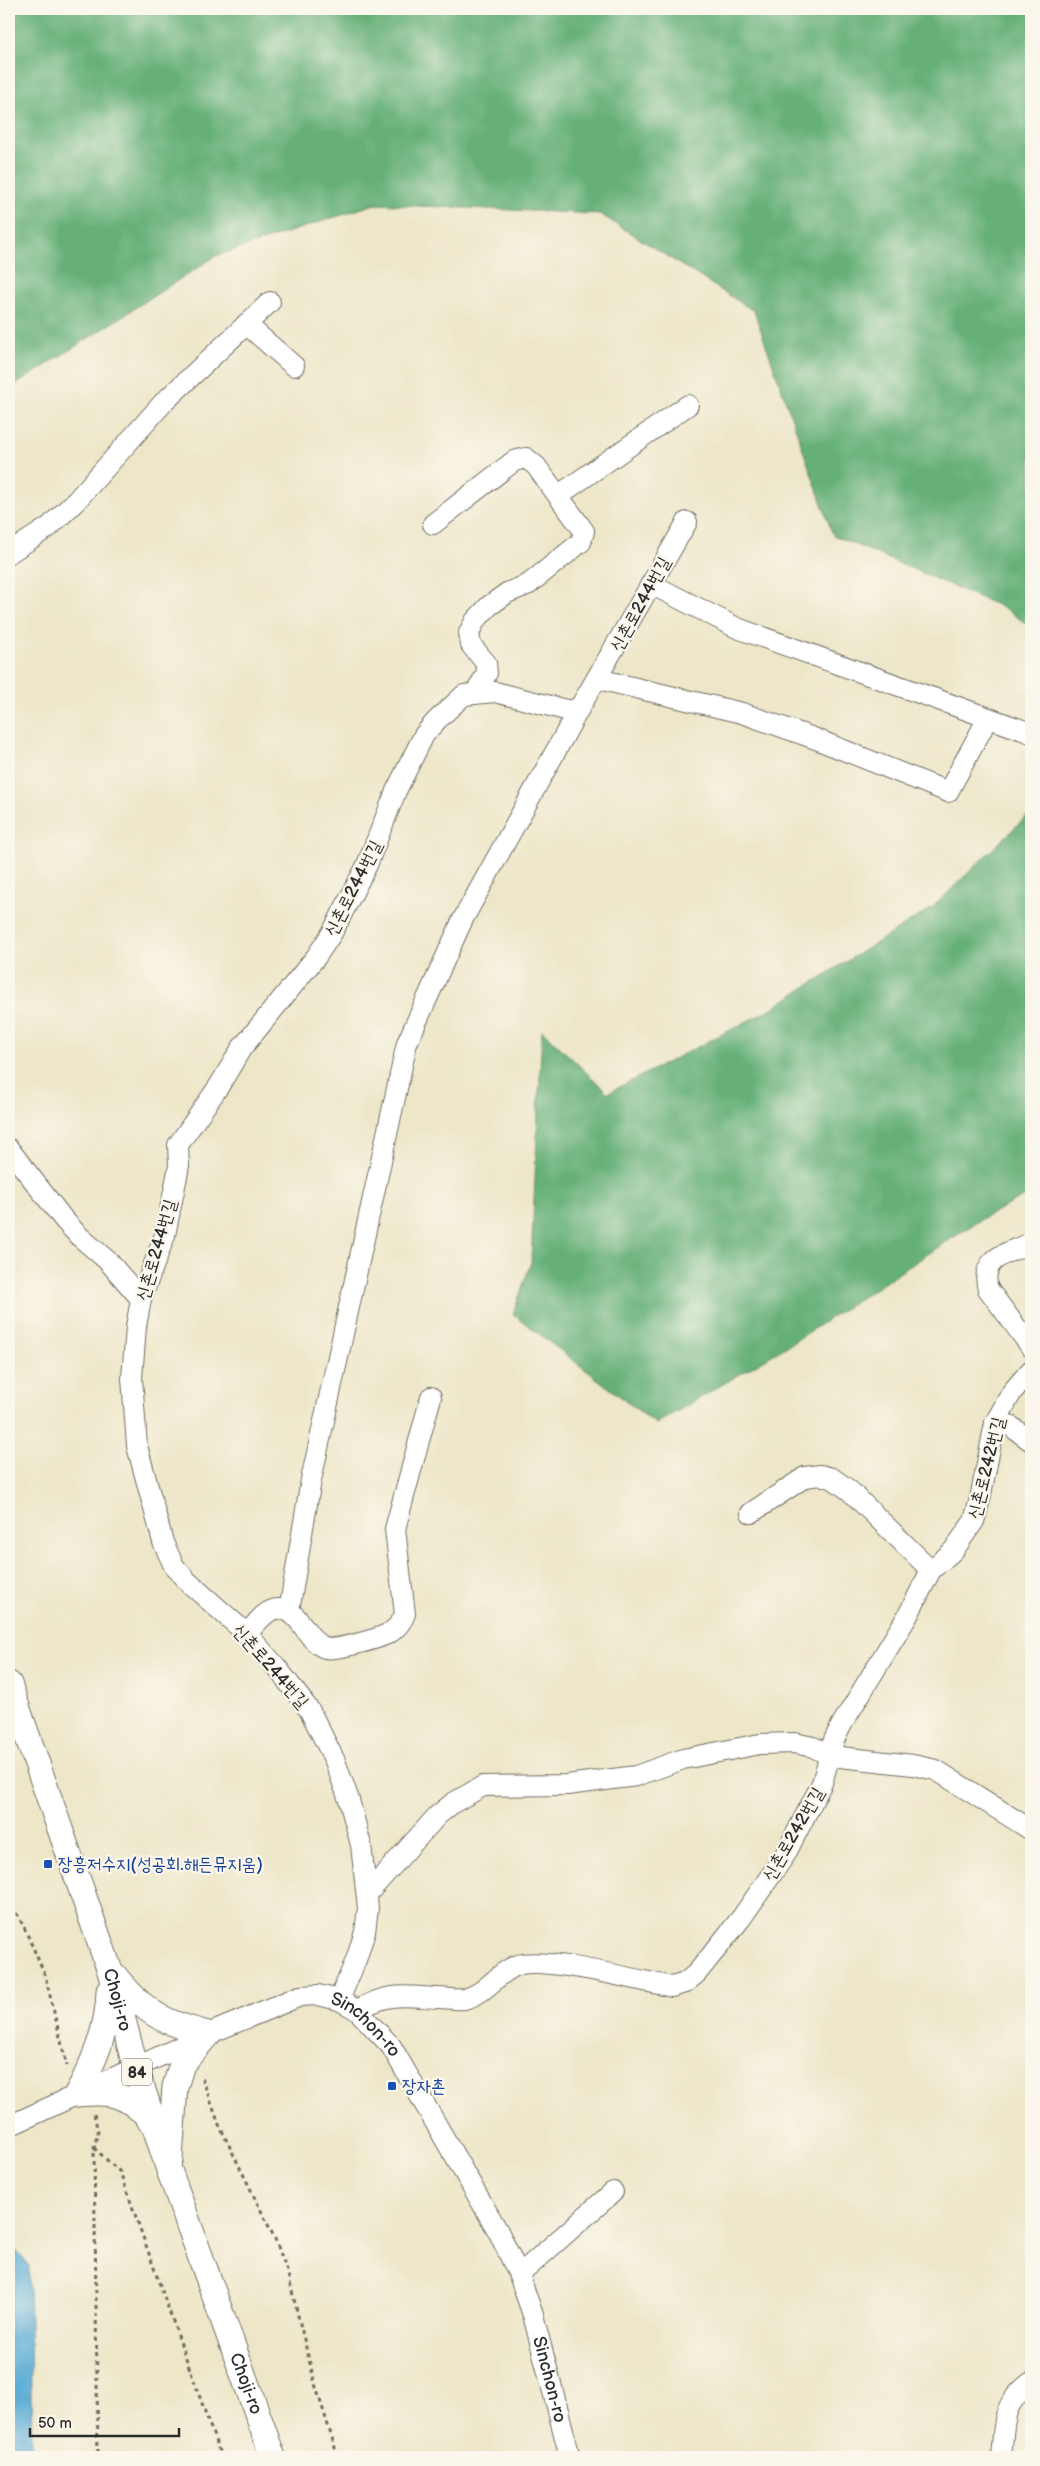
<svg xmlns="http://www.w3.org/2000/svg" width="1040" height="2466" font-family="'Balsamiq Sans','Poor Story',sans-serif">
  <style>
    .forest { fill: #66b078; stroke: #486e52 }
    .water { fill: #5aacd5; stroke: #426c80 }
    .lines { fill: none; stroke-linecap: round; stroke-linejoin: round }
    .minor-casing { stroke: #6f6c62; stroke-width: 22 }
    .major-casing { stroke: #6f6c62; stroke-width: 27 }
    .path { stroke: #6f6c62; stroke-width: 3; stroke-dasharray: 4 4; stroke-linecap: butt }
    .minor { stroke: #fff; stroke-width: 20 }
    .major { stroke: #fff; stroke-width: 25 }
    .transit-dot { fill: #1a4fb4; stroke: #fbf7ec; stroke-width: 2 }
    .labels { text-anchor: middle; stroke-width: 4.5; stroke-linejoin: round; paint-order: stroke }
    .shield { fill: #fbf7ec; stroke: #696865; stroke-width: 1 }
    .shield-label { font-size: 16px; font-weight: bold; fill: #2b2b2b }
    .street-label { font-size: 18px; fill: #2b2b2b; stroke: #fbf7ec }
    .transit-label { font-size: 18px; fill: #164399; stroke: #fbf7ec; text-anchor: start }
  </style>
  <rect width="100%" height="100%" fill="#fbf7ec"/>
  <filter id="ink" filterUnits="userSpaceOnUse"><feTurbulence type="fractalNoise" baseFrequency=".02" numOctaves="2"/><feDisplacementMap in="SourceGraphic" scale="10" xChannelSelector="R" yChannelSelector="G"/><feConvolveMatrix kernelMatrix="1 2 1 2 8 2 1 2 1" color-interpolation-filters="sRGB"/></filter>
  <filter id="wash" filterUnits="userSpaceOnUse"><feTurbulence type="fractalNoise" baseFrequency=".0096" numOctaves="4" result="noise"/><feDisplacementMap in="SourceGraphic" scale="20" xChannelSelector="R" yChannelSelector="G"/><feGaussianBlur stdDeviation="1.12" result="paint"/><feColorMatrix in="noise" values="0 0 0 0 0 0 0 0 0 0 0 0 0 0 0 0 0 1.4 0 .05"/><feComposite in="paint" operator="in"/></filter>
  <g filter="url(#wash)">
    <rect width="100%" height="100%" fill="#ede6c8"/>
    <g class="forest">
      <polygon points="9,9 1031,9 1031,627 1004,608 833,535 754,311 600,214 375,204 216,256 9,389"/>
      <polygon points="1031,812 1031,1193 983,1218 789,1345 656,1424 513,1314 531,1262 542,1030 608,1093 767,1011 932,908"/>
    </g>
    <polygon class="water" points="9,2242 29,2266 32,2457 9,2457"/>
  </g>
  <g filter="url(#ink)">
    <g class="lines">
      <defs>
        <g id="minor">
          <polyline points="246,324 294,366"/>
          <polyline points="559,495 688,405"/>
          <polyline points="433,524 514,461 526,458 536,466 584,531 581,542 529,584 507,593 489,606 475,621 469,633 471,645 486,663 487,673 475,694"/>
          <polyline points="9,553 49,527 76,501 163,403 270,302"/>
          <polyline points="651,584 737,628 1031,733"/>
          <polyline points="598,679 742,713 816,739 948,792 988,718"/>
          <polyline points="9,1149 64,1220 79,1236 108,1261 141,1299"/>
          <path d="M1031,1243C1008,1253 979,1257 988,1289L1031,1347"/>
          <polyline points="995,1423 1009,1425 1031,1441"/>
          <polyline points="751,1513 805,1477 820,1475 832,1478 849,1490 931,1570"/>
          <polyline points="289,1611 311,1480 407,1043 463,919 580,707"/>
          <path d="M247,1634C255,1625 266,1608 279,1609C302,1610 305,1641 325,1648C335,1651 382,1638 391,1632C398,1627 402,1622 405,1614L395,1529L431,1397"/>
          <polyline points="368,1893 438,1815 453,1803 483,1786 567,1785 636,1776 683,1759 760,1744 794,1743 813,1747 831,1756 913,1765 936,1770 1031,1830"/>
          <polyline points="339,2000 356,1960 365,1932 368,1908 361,1845 349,1800 335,1761 310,1711 278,1669 247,1634 187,1581 174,1566 163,1542 137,1446 132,1378 136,1327 141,1299 165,1235 179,1166 178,1145 219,1086 241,1049 316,957 332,933 367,865 396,791 424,735 437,720 464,695 495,692 570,711 580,707 687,522"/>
          <path d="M357,2010C389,1992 402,1996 438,1998C446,1998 456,2000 464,1999C487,1994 497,1972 518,1965C543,1956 641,1981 672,1987L685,1983L697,1973L742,1917L785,1855L822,1783L834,1740L842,1724L907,1617L931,1570L953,1551L974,1521L980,1499L995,1423L1012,1392L1031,1370"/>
          <path id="s1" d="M9,2126L208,2034L300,1996L318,1995L339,2000L357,2010L391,2046L498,2231L519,2275L533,2315L570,2457"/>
          <polyline points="519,2275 613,2192"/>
          <path d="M1001,2457C1005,2423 1000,2406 1030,2383"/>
        </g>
        <g id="major">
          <path id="s2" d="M9,1684L110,1971L136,2069L169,2170L273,2457"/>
          <path d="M114,1975C145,2013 161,2022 208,2034"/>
          <path d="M77,2094C100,2092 118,2091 137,2107C143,2111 147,2114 150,2121"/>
          <path d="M77,2094C95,2060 108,2029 109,1991"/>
          <polyline points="170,2158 175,2087 182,2064 208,2034"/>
        </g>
      </defs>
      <use href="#minor" class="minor-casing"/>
      <use href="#major" class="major-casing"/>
      <g class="path">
        <polyline points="9,1899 24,1927 45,1975 67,2066"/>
        <polyline points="202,2078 220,2127 275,2239 287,2271 315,2384 338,2457"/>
        <polyline points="94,2114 98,2132 94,2148 98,2457"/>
        <polyline points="94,2148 120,2172 221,2457"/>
      </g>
      <use href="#minor" class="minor"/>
      <use href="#major" class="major"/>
    </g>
  </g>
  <g class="transit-dot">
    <rect x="43" y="1859" width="10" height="10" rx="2.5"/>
    <rect x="387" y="2081" width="10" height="10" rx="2.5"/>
  </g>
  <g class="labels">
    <rect class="shield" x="122" y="2058.5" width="30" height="27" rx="4"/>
    <g class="shield-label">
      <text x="137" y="2078">84</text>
    </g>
    <g class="street-label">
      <text transform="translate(640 604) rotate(-61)" y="6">신촌로244번길</text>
      <text transform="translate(353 888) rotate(-63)" y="6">신촌로244번길</text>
      <text transform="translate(156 1250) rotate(-74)" y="6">신촌로244번길</text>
      <text transform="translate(986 1468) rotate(-76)" y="6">신촌로242번길</text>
      <text transform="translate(271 1666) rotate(49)" y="6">신촌로244번길</text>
      <text transform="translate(793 1834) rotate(-60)" y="6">신촌로242번길</text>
      <text dy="6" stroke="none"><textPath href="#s2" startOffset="334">Choji-ro</textPath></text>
      <text dy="6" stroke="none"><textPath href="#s1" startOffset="395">Sinchon-ro</textPath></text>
      <text dy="6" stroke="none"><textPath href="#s1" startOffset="800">Sinchon-ro</textPath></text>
      <text dy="6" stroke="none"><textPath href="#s2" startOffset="739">Choji-ro</textPath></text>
    </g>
    <g class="transit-label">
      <text x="58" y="1870">장흥저수지(성공회.해든뮤지움)</text>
      <text x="402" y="2092">장자촌</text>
    </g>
  </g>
  <rect width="1040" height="2466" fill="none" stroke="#fbf7ec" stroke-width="30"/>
  <path d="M30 2428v8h149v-8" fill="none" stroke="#2b2b2b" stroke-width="2.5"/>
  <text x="38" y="2428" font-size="15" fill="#2b2b2b" stroke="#fbf7ec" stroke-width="4" paint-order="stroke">50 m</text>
</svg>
